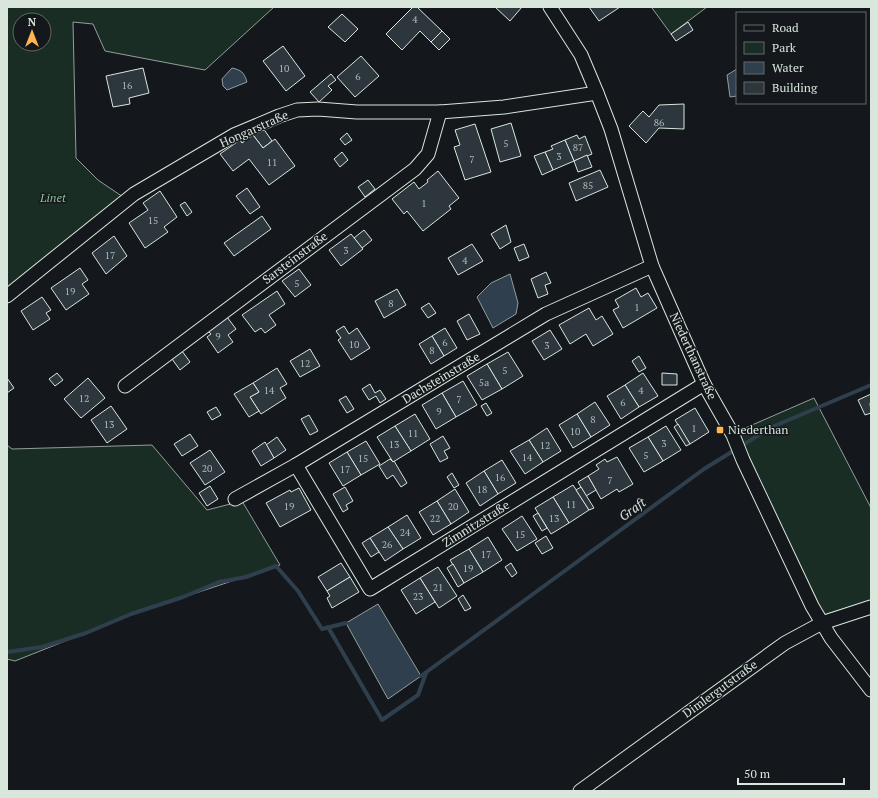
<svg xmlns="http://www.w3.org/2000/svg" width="878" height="798" font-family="'PT Serif',serif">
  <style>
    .green { fill: #1a2d24; stroke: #939e99; fill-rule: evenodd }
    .water { fill: #2f3f4d; stroke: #939e99 }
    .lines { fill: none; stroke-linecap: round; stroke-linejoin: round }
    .stream { stroke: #2f3f4d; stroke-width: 4 }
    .building { fill: #2c363c; stroke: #d8e6dc }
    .street-casing { stroke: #d8e6dc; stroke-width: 15 }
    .street { stroke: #14181c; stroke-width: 13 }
    .poi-dot { fill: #ffb74d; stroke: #14181c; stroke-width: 1.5 }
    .labels { text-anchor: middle; stroke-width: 3; stroke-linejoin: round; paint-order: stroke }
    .number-label { font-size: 10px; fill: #adbab4 }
    .street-label { font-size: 12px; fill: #d8e6dc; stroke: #14181c }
    .park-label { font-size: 12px; font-style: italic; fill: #8ac095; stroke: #14181c }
    .poi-label { font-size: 12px; fill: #d8e6dc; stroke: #14181c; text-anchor: start }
    .water-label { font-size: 13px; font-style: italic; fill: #d8e6dc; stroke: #14181c }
  </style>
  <rect width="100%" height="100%" fill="#14181c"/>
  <g class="green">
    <path d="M7,7H274L205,70L105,51L93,24L73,22L76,158L98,180L126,199L7,289ZM20,20H44V44H20Z"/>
    <polygon points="654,7 707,7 671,34 652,8"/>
    <polygon points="814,398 871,508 871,600 824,615 736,432"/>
    <polygon points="7,445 12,449 152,445 207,510 242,501 280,565 133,614 15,661 7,659"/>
  </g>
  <g class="water">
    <path d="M232,68C241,70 244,72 247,82L227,90L223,86L222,79Z"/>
    <polygon points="737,69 737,96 730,97 727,75"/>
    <polygon points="510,274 518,303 516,314 493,328 477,297 491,283"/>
    <polygon points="378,604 421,676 388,699 346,623"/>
  </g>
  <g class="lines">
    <g class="stream">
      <polyline points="328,627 382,720 418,695 426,673"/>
      <polyline points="7,652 42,647 86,633 131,614 183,597 219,582 246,577 276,566 298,591 322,629 346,623"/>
      <polyline points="421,676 704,469 772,427 871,385"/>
    </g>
  </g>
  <g class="building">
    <polygon points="413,7 417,7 442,31 431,42 420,31 402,50 386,34"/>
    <polygon points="495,7 522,7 510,21"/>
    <polygon points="589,7 620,7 599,21"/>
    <polygon points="342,14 358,29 345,42 328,27"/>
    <polygon points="688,22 693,30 676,41 671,34"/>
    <polygon points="442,31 450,39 439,50 431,42"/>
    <polygon points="283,46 305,76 286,91 263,61"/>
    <polygon points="361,56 379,76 355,97 337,77"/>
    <polygon points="143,68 149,93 129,98 130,104 113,107 106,76"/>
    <polygon points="331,74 336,80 328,86 332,90 319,102 310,92"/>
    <polygon points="684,104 684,129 659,128 646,143 629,126 643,111 649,117 659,105"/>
    <polygon points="511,123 521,156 500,162 491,129"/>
    <polygon points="475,124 491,172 465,180 454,147 460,145 455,130"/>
    <polygon points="263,128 272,141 263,148 253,135 242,143 238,139"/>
    <polygon points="347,133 352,140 345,145 340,139"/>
    <polygon points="253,135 263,148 275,139 295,166 269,185 249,159 233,171 220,154 240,140 242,143"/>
    <polygon points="577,135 579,139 585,136 592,154 574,161 565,140"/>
    <polygon points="565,140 574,161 553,170 545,152 553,149 551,146"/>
    <polygon points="342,152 348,160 340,167 334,159"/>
    <polygon points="545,152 553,170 542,175 534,156"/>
    <polygon points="587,155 592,167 578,172 574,161"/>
    <polygon points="600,170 608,187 576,201 569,183"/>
    <polygon points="438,171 459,198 449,206 451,209 423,231 407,211 404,214 392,199 414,182 419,189 428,182 427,180"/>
    <polygon points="368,180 375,189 365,197 358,187"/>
    <polygon points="247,188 260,207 250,214 236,196"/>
    <polygon points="160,191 177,217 164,227 168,232 145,248 129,223 148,210 143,203"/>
    <polygon points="185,202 192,212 187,216 180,205"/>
    <polygon points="262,216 271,229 234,256 224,243"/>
    <polygon points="506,225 511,242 500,249 491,234"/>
    <polygon points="364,230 372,240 362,248 354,238"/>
    <polygon points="351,234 363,249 341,266 329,250"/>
    <polygon points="114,236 127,256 106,274 92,253"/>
    <polygon points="472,244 483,261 458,275 448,258"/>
    <polygon points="524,244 529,257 519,261 514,248"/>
    <polygon points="80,268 88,280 82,284 89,294 66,310 51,288"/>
    <polygon points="299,269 311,285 295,297 282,281"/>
    <polygon points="546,272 551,283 545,285 548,294 538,298 531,279"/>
    <polygon points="636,288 641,297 648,293 657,308 623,328 613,310 619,307 615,300"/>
    <polygon points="397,289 406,305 384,318 375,301"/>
    <polygon points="277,291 285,304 269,315 276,325 265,333 261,328 255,332 242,315"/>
    <polygon points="42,297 51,310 46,313 50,319 33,330 21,311"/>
    <polygon points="429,303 436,313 428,318 421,308"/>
    <polygon points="589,308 596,320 602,316 613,334 593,346 586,334 570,344 559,325"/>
    <polygon points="469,314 480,334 467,340 457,321"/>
    <polygon points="227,317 236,329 228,335 233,342 218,353 207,337 211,334 208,331"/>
    <polygon points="344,326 349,334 357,328 370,348 351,360 338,340 341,338 336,331"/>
    <polygon points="445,328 457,348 444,356 432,336"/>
    <polygon points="550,330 562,349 544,360 532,341"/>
    <polygon points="432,336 444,356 431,364 419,344"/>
    <polygon points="310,349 320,366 300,377 290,361"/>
    <polygon points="182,351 190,362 180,370 172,359"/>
    <polygon points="508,352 523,376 502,389 487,364"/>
    <polygon points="639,356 646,368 639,372 632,361"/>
    <polygon points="487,364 502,389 482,400 467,376"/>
    <polygon points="277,368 287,384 280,388 286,398 261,414 250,397 259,392 253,383"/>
    <polygon points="57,373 63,380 55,386 49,379"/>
    <polygon points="643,373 658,396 639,407 625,385"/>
    <polygon points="662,373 677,374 677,385 662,385"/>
    <polygon points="7,378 14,388 7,393"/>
    <polygon points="88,378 105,398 81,418 64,399"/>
    <polygon points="463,381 477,405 456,417 442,393"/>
    <polygon points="253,383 259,392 250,397 259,411 249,417 234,394"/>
    <polygon points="370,384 375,393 380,390 386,399 380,403 376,396 369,400 362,389"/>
    <polygon points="625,385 639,407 621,419 607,396"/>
    <polygon points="442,393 456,417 436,429 422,405"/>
    <polygon points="871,394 871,402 870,403 871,413 865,415 858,400"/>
    <polygon points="346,396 354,409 347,413 339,400"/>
    <polygon points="595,402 610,425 591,437 577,414"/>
    <polygon points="486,403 492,413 487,416 481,406"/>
    <polygon points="111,406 127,429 107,443 91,420"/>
    <polygon points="216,407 221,415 212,420 207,412"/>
    <polygon points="695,408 709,432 690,444 675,420"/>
    <polygon points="415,414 430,439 411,451 395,426"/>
    <polygon points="577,414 591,437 573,448 559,425"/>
    <polygon points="309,415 318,431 310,435 301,419"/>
    <polygon points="678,424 690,444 686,446 674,427"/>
    <polygon points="395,426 411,451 393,462 377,437"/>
    <polygon points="666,426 681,450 663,461 648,437"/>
    <polygon points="547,428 561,451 543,462 529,440"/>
    <polygon points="190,434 198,446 182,456 174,444"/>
    <polygon points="443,436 450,448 444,451 448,458 440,462 430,444"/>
    <polygon points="277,437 286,450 274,458 266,445"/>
    <polygon points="648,437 663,461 644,472 629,448"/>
    <polygon points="529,440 543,462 525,474 510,451"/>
    <polygon points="366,441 380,464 361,475 347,452"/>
    <polygon points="265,442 274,458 261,466 252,451"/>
    <polygon points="210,450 225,472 205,485 190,463"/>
    <polygon points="347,452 361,475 343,486 329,463"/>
    <polygon points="617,457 633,484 619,492 617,489 601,499 588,476 599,469 596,465 605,459 607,462"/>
    <polygon points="390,459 393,462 394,461 407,483 401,487 393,475 387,479 379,466"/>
    <polygon points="502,460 516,483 498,494 484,471"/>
    <polygon points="484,471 498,494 480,506 466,483"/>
    <polygon points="452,473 459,485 454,488 447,477"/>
    <polygon points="588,476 596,490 586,496 578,482"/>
    <polygon points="573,485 589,510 569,523 553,497"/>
    <polygon points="210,486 218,499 207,506 199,493"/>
    <polygon points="345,487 353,501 346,505 348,509 343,512 333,494"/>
    <polygon points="581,487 594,508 589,510 576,490"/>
    <polygon points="299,488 311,510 280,527 266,503 290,490 291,492"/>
    <polygon points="455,489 469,512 451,524 437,501"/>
    <polygon points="553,497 569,523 551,534 535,508"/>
    <polygon points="437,501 451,524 433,535 419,512"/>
    <polygon points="538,513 547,528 542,531 533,516"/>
    <polygon points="407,515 421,538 403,549 388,527"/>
    <polygon points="522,516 537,539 517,551 502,529"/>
    <polygon points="388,527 403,549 385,561 370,538"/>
    <polygon points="546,536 553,548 542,554 535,543"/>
    <polygon points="488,537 502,560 483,572 469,549"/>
    <polygon points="370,538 379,552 371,557 362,543"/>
    <polygon points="469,549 483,572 464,583 450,560"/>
    <polygon points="341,563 350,577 327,591 318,577"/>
    <polygon points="511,563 517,573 512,577 505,567"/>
    <polygon points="453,564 464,583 458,587 447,568"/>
    <polygon points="438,567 457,596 439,608 420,578"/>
    <polygon points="350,577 359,592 332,608 327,598 330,596 327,591"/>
    <polygon points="420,578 435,602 416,614 401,590"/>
    <polygon points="463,595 471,608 465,611 458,599"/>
  </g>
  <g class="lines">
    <defs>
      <g id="street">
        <polyline points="550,7 581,55 597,93 611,129 652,266 704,384 733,435 743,460 812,606 831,638 871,690"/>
        <polyline points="7,296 134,194 234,135 279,116 297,110 318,109 357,112 440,112 504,107 597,93"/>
        <polyline points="125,386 415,169 428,154 440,112"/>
        <polyline points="296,465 370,589 704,384"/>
        <polyline points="235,499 296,465 546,314 652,266"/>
        <polyline points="580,791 785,643 822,623 871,607"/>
      </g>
    </defs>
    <use href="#street" class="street-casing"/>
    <use href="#street" class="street"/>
  </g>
  <rect class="poi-dot" x="716" y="426" width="8" height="8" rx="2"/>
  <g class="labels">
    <g class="number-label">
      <text x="415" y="23">4</text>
      <text x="284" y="72">10</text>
      <text x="358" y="80">6</text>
      <text x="127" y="89">16</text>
      <text x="659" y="126">86</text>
      <text x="506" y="147">5</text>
      <text x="578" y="151">87</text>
      <text x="559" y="160">3</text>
      <text x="472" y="163">7</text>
      <text x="272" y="166">11</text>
      <text x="588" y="189">85</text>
      <text x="424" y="207">1</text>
      <text x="153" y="224">15</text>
      <text x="346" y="254">3</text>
      <text x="110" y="259">17</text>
      <text x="465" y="264">4</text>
      <text x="297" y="287">5</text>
      <text x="70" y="295">19</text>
      <text x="391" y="307">8</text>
      <text x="637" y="311">1</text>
      <text x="218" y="340">9</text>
      <text x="445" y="346">6</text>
      <text x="354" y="348">10</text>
      <text x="547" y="349">3</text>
      <text x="432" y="354">8</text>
      <text x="305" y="367">12</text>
      <text x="505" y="374">5</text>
      <text x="484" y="386">5a</text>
      <text x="269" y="394">14</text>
      <text x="641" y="394">4</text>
      <text x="84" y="402">12</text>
      <text x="459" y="403">7</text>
      <text x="623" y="406">6</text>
      <text x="439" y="415">9</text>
      <text x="593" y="423">8</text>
      <text x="109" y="428">13</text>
      <text x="694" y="432">1</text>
      <text x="575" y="435">10</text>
      <text x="413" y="437">11</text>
      <text x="664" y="447">3</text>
      <text x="394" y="448">13</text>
      <text x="545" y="449">12</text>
      <text x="646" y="459">5</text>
      <text x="527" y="461">14</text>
      <text x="363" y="462">15</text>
      <text x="207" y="472">20</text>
      <text x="345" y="473">17</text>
      <text x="500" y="481">16</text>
      <text x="610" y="484">7</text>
      <text x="482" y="493">18</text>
      <text x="571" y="508">11</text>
      <text x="289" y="510">19</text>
      <text x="453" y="510">20</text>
      <text x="435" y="522">22</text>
      <text x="554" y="522">13</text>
      <text x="405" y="536">24</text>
      <text x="520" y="538">15</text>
      <text x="387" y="548">26</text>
      <text x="486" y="558">17</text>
      <text x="468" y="572">19</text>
      <text x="438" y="591">21</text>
      <text x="418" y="600">23</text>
    </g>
    <g class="street-label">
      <text transform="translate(254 129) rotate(-24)" y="4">Hongarstraße</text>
      <text transform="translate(295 258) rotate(-37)" y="4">Sarsteinstraße</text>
      <text transform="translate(693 356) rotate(65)" y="4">Niederthanstraße</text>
      <text transform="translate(441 378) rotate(-31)" y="4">Dachsteinstraße</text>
      <text transform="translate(476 524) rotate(-32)" y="4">Zimnitzstraße</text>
      <text transform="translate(720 689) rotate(-36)" y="4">Dimlergutstraße</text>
    </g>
    <g class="park-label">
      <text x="53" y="202">Linet</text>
    </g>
    <g class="poi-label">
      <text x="728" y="434">Niederthan</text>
    </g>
    <g class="water-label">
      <text transform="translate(632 509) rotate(-36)" y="5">Graft</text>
    </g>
  </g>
  <rect width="878" height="798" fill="none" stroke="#d8e6dc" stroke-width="16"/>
  <rect x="736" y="12" width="130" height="92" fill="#14181c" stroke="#626a69"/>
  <rect x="744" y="25" width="20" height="6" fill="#14181c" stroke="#626a69"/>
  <text x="772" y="32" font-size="12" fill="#d8e6dc">Road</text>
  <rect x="744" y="42" width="20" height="12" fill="#1a2d24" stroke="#626a69"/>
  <text x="772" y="52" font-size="12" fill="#d8e6dc">Park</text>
  <rect x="744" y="62" width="20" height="12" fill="#2f3f4d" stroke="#626a69"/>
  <text x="772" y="72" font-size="12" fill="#d8e6dc">Water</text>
  <rect x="744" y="82" width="20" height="12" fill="#2c363c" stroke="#626a69"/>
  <text x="772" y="92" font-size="12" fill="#d8e6dc">Building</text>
  <g transform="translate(32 32)"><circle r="19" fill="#14181c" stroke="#626a69"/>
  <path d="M0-3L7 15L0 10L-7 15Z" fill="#ffb74d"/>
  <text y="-6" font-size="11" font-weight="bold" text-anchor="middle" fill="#d8e6dc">N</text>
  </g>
  <path d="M738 778v6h106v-6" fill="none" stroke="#d8e6dc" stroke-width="2"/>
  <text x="744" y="778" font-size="12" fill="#d8e6dc" stroke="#14181c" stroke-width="3" paint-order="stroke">50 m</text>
</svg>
